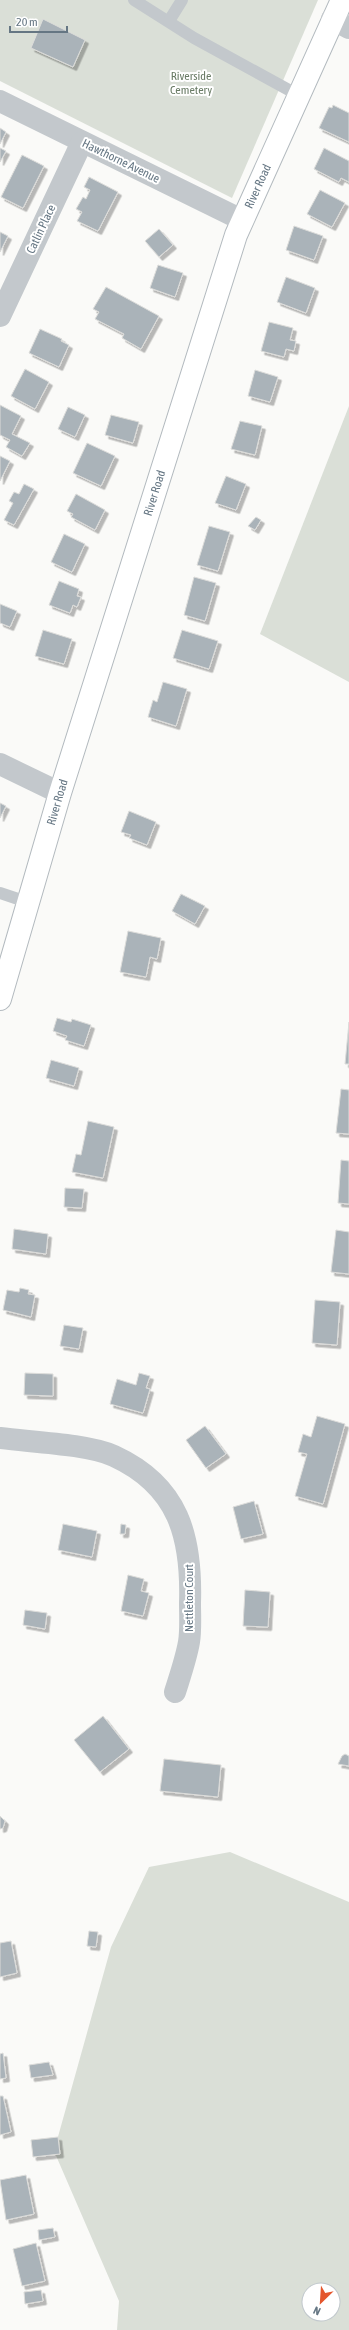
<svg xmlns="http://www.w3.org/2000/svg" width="349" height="2330" font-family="'Asap Condensed',sans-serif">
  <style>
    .green { fill: #dadfd7; fill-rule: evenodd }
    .building { fill: #aab3b9; stroke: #dcdcda; filter: url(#shadow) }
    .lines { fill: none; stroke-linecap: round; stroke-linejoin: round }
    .secondary-casing { stroke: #b3babf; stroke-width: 24 }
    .lane { stroke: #c3c8cc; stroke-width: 12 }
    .street { stroke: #c3c8cc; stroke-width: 22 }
    .secondary { stroke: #fff; stroke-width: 22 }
    .labels { text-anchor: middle; stroke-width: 4; stroke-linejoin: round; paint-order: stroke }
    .park-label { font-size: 12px; fill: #687a64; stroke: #fff }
    .street-label { font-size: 12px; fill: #657683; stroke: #fff }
  </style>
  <defs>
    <filter id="shadow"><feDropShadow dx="3.5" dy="3.5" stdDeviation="0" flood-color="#0004"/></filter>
  </defs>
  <rect width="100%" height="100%" fill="#fafaf8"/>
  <g class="green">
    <polygon points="0,0 318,0 232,198 0,81"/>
    <polygon points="349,406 349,682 260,634"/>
    <path d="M230,1852L349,1902V2330H117L119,2301L54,2151L111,1947L149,1867ZM309,2290H333V2314H309Z"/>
  </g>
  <g class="building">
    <polygon points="43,19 85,40 73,67 31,48"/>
    <polygon points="333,105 349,113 349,142 319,128 329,107 332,108"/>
    <polygon points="0,128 6,132 0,144"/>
    <polygon points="0,148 6,151 0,162"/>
    <polygon points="324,148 349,161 349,182 341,178 339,182 314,169"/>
    <polygon points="22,155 44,166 23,208 1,197"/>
    <polygon points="89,177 118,192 98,231 77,221 82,212 76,209 83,197 86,199 90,190 84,187"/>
    <polygon points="320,190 345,203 332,227 307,214"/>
    <polygon points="294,226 323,236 314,260 286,250"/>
    <polygon points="159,229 173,245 159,257 145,241"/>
    <polygon points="0,232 8,236 0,252"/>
    <polygon points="158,265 183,273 175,297 150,288"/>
    <polygon points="286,277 315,288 306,313 277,302"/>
    <polygon points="106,287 159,316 141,349 122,338 124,334 95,319 99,312 93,309"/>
    <polygon points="269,322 293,328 290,340 296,341 294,351 286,349 284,357 261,351"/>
    <polygon points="40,329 62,339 61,341 69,345 59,367 29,353"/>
    <polygon points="25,369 49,382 35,409 11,396"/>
    <polygon points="255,370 278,377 270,402 248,396"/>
    <polygon points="0,405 21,416 12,434 30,443 22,456 6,447 10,440 0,435"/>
    <polygon points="68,407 85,415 75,437 58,429"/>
    <polygon points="111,415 139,422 133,443 105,435"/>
    <polygon points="240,421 262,426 255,455 231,449"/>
    <polygon points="87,443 115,456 101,486 73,473"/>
    <polygon points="0,456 10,461 0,481"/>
    <polygon points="226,476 246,484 236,510 215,503"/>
    <polygon points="24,484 34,489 14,525 4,520 13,503 9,501 14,492 19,494"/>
    <polygon points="76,494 105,510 95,530 71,517 73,514 67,511"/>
    <polygon points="256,517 261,520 255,530 248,526"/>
    <polygon points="209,526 230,532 218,571 197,565"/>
    <polygon points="64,534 85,544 72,572 51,562"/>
    <polygon points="194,577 216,583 205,621 184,615"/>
    <polygon points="59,581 79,589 77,596 81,597 77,607 73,605 70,613 49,605"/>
    <polygon points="0,604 17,611 10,627 0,623"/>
    <polygon points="43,630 72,639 64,664 35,656"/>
    <polygon points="182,630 218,641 209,669 173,658"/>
    <polygon points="163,682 187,689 176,726 148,717 153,700 157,702"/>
    <polygon points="0,803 6,806 0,818"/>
    <polygon points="129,811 156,822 147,845 129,838 131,835 121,832"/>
    <polygon points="181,894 205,906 195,924 172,911"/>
    <polygon points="128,931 161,938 157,959 150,957 146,977 120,972"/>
    <polygon points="57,1018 71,1022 72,1019 91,1025 84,1046 65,1040 67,1036 53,1031"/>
    <polygon points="349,1022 349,1064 345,1064"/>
    <polygon points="51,1060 79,1068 74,1086 46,1078"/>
    <polygon points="341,1089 349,1090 349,1134 336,1133"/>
    <polygon points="88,1121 114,1127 103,1178 72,1172 76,1154 81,1155"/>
    <polygon points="341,1160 349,1161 349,1204 338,1203"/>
    <polygon points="65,1188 84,1189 82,1208 64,1207"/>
    <polygon points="14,1229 48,1234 46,1254 12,1249"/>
    <polygon points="336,1230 349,1232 349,1274 331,1272"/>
    <polygon points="20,1288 29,1290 28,1294 35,1295 31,1317 3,1310 7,1290 19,1292"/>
    <polygon points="315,1300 340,1302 337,1345 312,1343"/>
    <polygon points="64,1325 83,1328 79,1349 60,1346"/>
    <polygon points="25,1373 53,1374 53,1396 24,1395"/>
    <polygon points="139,1373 150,1376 146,1388 150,1389 143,1413 110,1404 117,1379 136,1385"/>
    <polygon points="317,1416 345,1424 323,1504 295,1496 307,1454 298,1452 303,1434 311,1437"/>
    <polygon points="205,1426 226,1454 206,1468 186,1440"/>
    <polygon points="254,1501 263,1534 241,1539 233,1507"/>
    <polygon points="63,1524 97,1531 92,1557 58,1550"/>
    <polygon points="121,1524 126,1525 125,1534 120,1534"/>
    <polygon points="128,1575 144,1579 141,1591 149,1593 143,1616 121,1611"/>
    <polygon points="245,1590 270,1592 268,1627 243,1626"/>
    <polygon points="25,1610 47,1613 45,1629 23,1625"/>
    <polygon points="103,1716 129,1749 100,1772 74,1740"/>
    <polygon points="345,1754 349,1756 349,1766 338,1764 342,1756"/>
    <polygon points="164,1759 221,1765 218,1797 160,1791"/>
    <polygon points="0,1816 5,1821 3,1828 0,1829"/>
    <polygon points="89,1931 98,1932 96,1947 87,1946"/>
    <polygon points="11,1941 17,1973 0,1977 0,1943"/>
    <polygon points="3,2053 6,2078 0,2079 0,2054"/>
    <polygon points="49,2062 53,2075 31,2078 29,2065"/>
    <polygon points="0,2096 3,2096 11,2132 0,2135"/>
    <polygon points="58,2137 60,2154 33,2157 31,2140"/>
    <polygon points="26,2175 34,2214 6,2220 0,2180"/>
    <polygon points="53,2228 55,2237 39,2240 38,2230"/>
    <polygon points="36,2243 45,2281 22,2286 13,2249"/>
    <polygon points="41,2290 43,2301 25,2304 24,2292"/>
  </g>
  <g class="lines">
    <defs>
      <g id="secondary">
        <path id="s1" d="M0,999L60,793L236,235L342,0"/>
      </g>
    </defs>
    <use href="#secondary" class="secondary-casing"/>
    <g class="lane">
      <polyline points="134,0 194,38 298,95"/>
      <polyline points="169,21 182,0"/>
      <polyline points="0,893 27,902"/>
    </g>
    <g class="street">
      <polyline points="332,19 349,28"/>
      <polyline points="0,101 242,220"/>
      <polyline points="0,316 82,142"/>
      <polyline points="0,764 60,793"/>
      <path d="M0,1438C30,1442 88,1444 114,1456C179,1486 192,1537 190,1603C190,1616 191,1630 189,1642C186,1659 180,1676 175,1692"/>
    </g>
    <use href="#secondary" class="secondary"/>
  </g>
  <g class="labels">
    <g class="park-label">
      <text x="191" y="80">Riverside<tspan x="191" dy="14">Cemetery</tspan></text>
    </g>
    <g class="street-label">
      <text transform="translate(121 161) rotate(26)" y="4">Hawthorne Avenue</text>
      <text dy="4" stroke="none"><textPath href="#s1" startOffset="853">River Road</textPath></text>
      <text transform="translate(41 229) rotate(-65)" y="4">Catlin Place</text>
      <text dy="4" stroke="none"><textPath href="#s1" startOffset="529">River Road</textPath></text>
      <text dy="4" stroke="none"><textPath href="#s1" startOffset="205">River Road</textPath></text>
      <text transform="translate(189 1598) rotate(-90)" y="4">Nettleton Court</text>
    </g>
  </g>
  <g transform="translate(321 2302) rotate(205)"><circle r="19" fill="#ffffff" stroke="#c1c8cd"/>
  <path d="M0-3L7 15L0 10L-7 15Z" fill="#e4572e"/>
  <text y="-6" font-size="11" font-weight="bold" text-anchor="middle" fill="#657683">N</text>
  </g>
  <path d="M10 26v6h57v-6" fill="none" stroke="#657683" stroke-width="2"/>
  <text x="16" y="26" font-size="12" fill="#657683" stroke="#ffffff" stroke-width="3" paint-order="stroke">20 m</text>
</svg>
